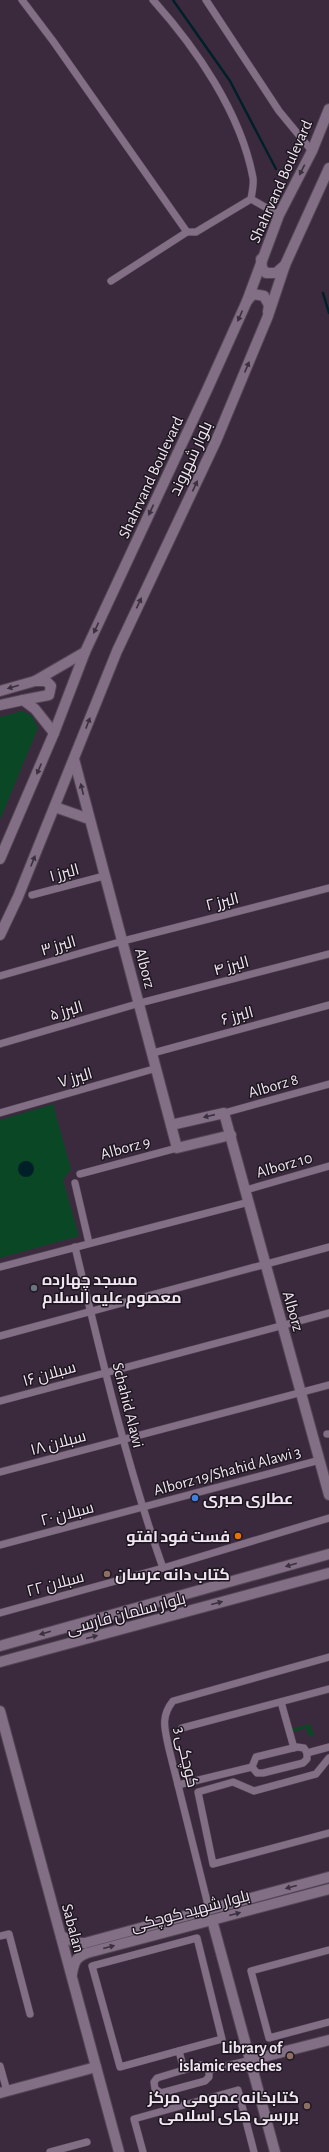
<svg xmlns="http://www.w3.org/2000/svg" width="329" height="2152" font-family="'Alegreya Sans',Cairo,sans-serif">
  <style>
    .green { fill: #0a4825 }
    .water { fill: #002029 }
    .lines { fill: none; stroke-linecap: round; stroke-linejoin: round }
    .stream { stroke: #002029; stroke-width: 2.5 }
    .street-casing { stroke: #534555; stroke-width: 8 }
    .secondary-casing { stroke: #534555; stroke-width: 12 }
    .street { stroke: #826e85; stroke-width: 7 }
    .secondary { stroke: #826e85; stroke-width: 10 }
    .oneway { fill: #3b303e }
    .worship-dot { fill: #6b7280; stroke: #1d161f; stroke-width: 1.5 }
    .shop-dot { fill: #3f7fe0; stroke: #1d161f; stroke-width: 1.5 }
    .food-dot { fill: #e8710a; stroke: #1d161f; stroke-width: 1.5 }
    .education-dot { fill: #8d6e63; stroke: #1d161f; stroke-width: 1.5 }
    .labels { text-anchor: middle; stroke-width: 3; stroke-linejoin: round; paint-order: stroke }
    .street-label { font-size: 16px; fill: #f0e5f2; stroke: #1d161f }
    .poi-label { font-size: 16px; font-weight: bold; fill: #f0e5f2; stroke: #1d161f; text-anchor: start }
  </style>
  <rect width="100%" height="100%" fill="#3b2a3e"/>
  <g class="green">
    <polygon points="22,711 32,716 38,728 0,820 0,717"/>
    <polygon points="53,1104 71,1169 63,1180 79,1236 0,1258 0,1120"/>
    <polygon points="310,1724 314,1736 312,1737 308,1735 306,1728 293,1732 292,1729"/>
  </g>
  <circle class="water" cx="26" cy="1169" r="8"/>
  <g class="lines">
    <g class="stream">
      <polyline points="173,0 230,81 276,169"/>
      <polyline points="323,293 329,313"/>
    </g>
    <defs>
      <g id="street">
        <polyline points="22,0 53,41 187,232"/>
        <path d="M153,0C196,48 241,113 253,178C254,184 252,192 251,199L279,215"/>
        <polyline points="206,0 279,111 312,151"/>
        <polyline points="111,281 187,232 196,232 251,199"/>
        <polyline points="32,895 104,876"/>
        <polyline points="0,976 123,941 329,888"/>
        <polyline points="0,1044 140,1003 329,954"/>
        <polyline points="153,1053 329,1005"/>
        <polyline points="0,1113 157,1068"/>
        <polyline points="224,1113 329,1084"/>
        <polyline points="80,1174 177,1148"/>
        <polyline points="75,1183 89,1243"/>
        <polyline points="246,1190 329,1166"/>
        <path d="M75,1247C101,1355 126,1463 163,1568"/>
        <polyline points="0,1267 249,1202"/>
        <polyline points="0,1336 329,1247"/>
        <polyline points="0,1401 329,1313"/>
        <polyline points="327,1434 329,1434"/>
        <polyline points="0,1472 329,1385"/>
        <polyline points="0,1545 320,1460"/>
        <polyline points="0,1613 163,1568 329,1518"/>
        <polyline points="281,1702 294,1748"/>
        <polyline points="182,1728 329,1689"/>
        <polygon points="297,1747 304,1748 307,1753 307,1759 303,1763 263,1773 257,1773 252,1767 256,1757"/>
        <polyline points="307,1753 329,1747"/>
        <polyline points="329,1758 316,1774 254,1791 233,1782 198,1792 213,1864 329,1833"/>
        <polyline points="178,1785 252,1767"/>
        <path d="M209,1909L169,1749C165,1730 160,1717 173,1701L329,1657"/>
        <polyline points="0,1936 9,1934 30,2014"/>
        <polygon points="197,1938 222,2039 120,2067 92,1966"/>
        <polyline points="329,1950 251,1971 269,2038 329,2022"/>
        <polyline points="179,2051 184,2070"/>
        <polygon points="200,2065 205,2066 209,2071 209,2077 205,2081 161,2093 155,2089 154,2082 157,2078"/>
        <polyline points="0,2066 7,2091"/>
        <polyline points="209,2070 251,2060"/>
        <polyline points="50,2152 87,2142"/>
        <polyline points="143,2152 134,2119 238,2090 254,2152"/>
      </g>
      <g id="secondary">
        <polyline points="261,259 262,268 266,273 276,273 285,265"/>
        <polyline points="247,301 253,294 264,296 269,305 268,312"/>
        <polyline points="0,691 35,681 85,652"/>
        <polyline points="23,700 49,695 51,686 46,681 35,681"/>
        <polyline points="0,705 23,700 35,709 54,733"/>
        <polyline points="74,759 177,1148 231,1135"/>
        <polyline points="55,807 89,819"/>
        <polyline points="0,859 54,733 85,652 207,390 247,301 279,215 312,151 329,109"/>
        <polyline points="0,935 18,897 117,651 216,441 268,316 285,265 329,168"/>
        <polyline points="171,1125 224,1113 329,1495"/>
        <polyline points="0,1646 329,1554"/>
        <polyline points="0,1662 329,1573"/>
        <polyline points="0,1711 119,2152"/>
        <polyline points="212,1920 275,2152"/>
        <polyline points="61,1936 77,1943 85,1943 329,1877"/>
        <path d="M72,1974C74,1962 76,1957 87,1953L329,1889"/>
        <polyline points="251,2060 329,2040"/>
        <polyline points="0,2093 96,2067"/>
      </g>
    </defs>
    <use href="#street" class="street-casing"/>
    <use href="#secondary" class="secondary-casing"/>
    <use href="#street" class="street"/>
    <use href="#secondary" class="secondary"/>
  </g>
  <defs><path id="oneway-solid" d="M-6-.8H1V-3.2L6.5 0L1 3.2V.8H-6Z"/></defs>
  <g class="oneway">
    <use href="#oneway-solid" transform="translate(302 170) rotate(117)"/>
    <use href="#oneway-solid" transform="translate(240 316) rotate(114)"/>
    <use href="#oneway-solid" transform="translate(247 367) rotate(-67)"/>
    <use href="#oneway-solid" transform="translate(195 486) rotate(-65)"/>
    <use href="#oneway-solid" transform="translate(151 510) rotate(115)"/>
    <use href="#oneway-solid" transform="translate(139 603) rotate(-65)"/>
    <use href="#oneway-solid" transform="translate(96 628) rotate(115)"/>
    <use href="#oneway-solid" transform="translate(13 687) rotate(164)"/>
    <use href="#oneway-solid" transform="translate(88 723) rotate(-69)"/>
    <use href="#oneway-solid" transform="translate(39 769) rotate(113)"/>
    <use href="#oneway-solid" transform="translate(82 789) rotate(-104)"/>
    <use href="#oneway-solid" transform="translate(33 861) rotate(-68)"/>
    <use href="#oneway-solid" transform="translate(209 1116) rotate(167)"/>
    <use href="#oneway-solid" transform="translate(291 1565) rotate(164)"/>
    <use href="#oneway-solid" transform="translate(217 1603) rotate(-15)"/>
    <use href="#oneway-solid" transform="translate(45 1633) rotate(164)"/>
    <use href="#oneway-solid" transform="translate(92 1637) rotate(-15)"/>
    <use href="#oneway-solid" transform="translate(291 1887) rotate(165)"/>
    <use href="#oneway-solid" transform="translate(235 1914) rotate(-15)"/>
    <use href="#oneway-solid" transform="translate(109 1947) rotate(-15)"/>
  </g>
  <circle class="worship-dot" cx="34" cy="1288" r="4"/>
  <circle class="shop-dot" cx="195" cy="1498" r="4"/>
  <circle class="food-dot" cx="238" cy="1536" r="4"/>
  <g class="education-dot">
    <circle cx="107" cy="1574" r="4"/>
    <circle cx="290" cy="2056" r="4"/>
    <circle cx="307" cy="2106" r="4"/>
  </g>
  <g class="labels">
    <g class="street-label">
      <text transform="translate(280 181) rotate(-66)" y="6">Shahrvand Boulevard</text>
      <text transform="translate(190 458) rotate(-65)" y="6">بلوار شهروند</text>
      <text transform="translate(150 477) rotate(-65)" y="6">Shahrvand Boulevard</text>
      <text transform="translate(64 872) rotate(-15)" y="6">البرز ۱</text>
      <text transform="translate(222 901) rotate(-14)" y="6">البرز ۲</text>
      <text transform="translate(58 945) rotate(-16)" y="6">البرز ۳</text>
      <text transform="translate(231 965) rotate(-15)" y="6">البرز ۴</text>
      <text transform="translate(146 968) rotate(75)" y="6">Alborz</text>
      <text transform="translate(66 1010) rotate(-16)" y="6">البرز ۵</text>
      <text transform="translate(237 1015) rotate(-15)" y="6">البرز ۶</text>
      <text transform="translate(75 1077) rotate(-16)" y="6">البرز ۷</text>
      <text transform="translate(273 1085) rotate(-16)" y="6">Alborz 8</text>
      <text transform="translate(125 1147) rotate(-15)" y="6">Alborz 9</text>
      <text transform="translate(284 1164) rotate(-16)" y="6">Alborz 10</text>
      <text transform="translate(294 1311) rotate(74)" y="6">Alborz</text>
      <text transform="translate(49 1373) rotate(-16)" y="6">سبلان ۱۶</text>
      <text transform="translate(129 1405) rotate(76)" y="6">Schahid Alawi</text>
      <text transform="translate(58 1442) rotate(-15)" y="6">سبلان ۱۸</text>
      <text transform="translate(227 1470) rotate(-15)" y="6">Alborz 19/Shahid Alawi 3</text>
      <text transform="translate(67 1513) rotate(-15)" y="6">سبلان ۲۰</text>
      <text transform="translate(55 1583) rotate(-15)" y="6">سبلان ۲۲</text>
      <text transform="translate(126 1613) rotate(-15)" y="6">بلوار سلمان فارسی</text>
      <text transform="translate(187 1757) rotate(77)" y="6">کوچکی 3</text>
      <text transform="translate(190 1910) rotate(-15)" y="6">بلوار شهید کوچکی</text>
      <text transform="translate(74 1928) rotate(75)" y="6">Sabalan</text>
    </g>
    <g class="poi-label">
      <text x="42" y="1285">مسجد چهارده<tspan x="42" dy="18">معصوم علیه السلام</tspan></text>
      <text x="203" y="1504">عطاری صبری</text>
      <text x="230" y="1542" text-anchor="end">فست فود افتو</text>
      <text x="115" y="1580">کتاب دانه عرسان</text>
      <text x="282" y="2053" text-anchor="end">Library of<tspan x="282" dy="18">islamic reseches</tspan></text>
      <text x="299" y="2103" text-anchor="end">کتابخانه عمومی مرکز<tspan x="299" dy="18">بررسی های اسلامی</tspan></text>
    </g>
  </g>
</svg>
